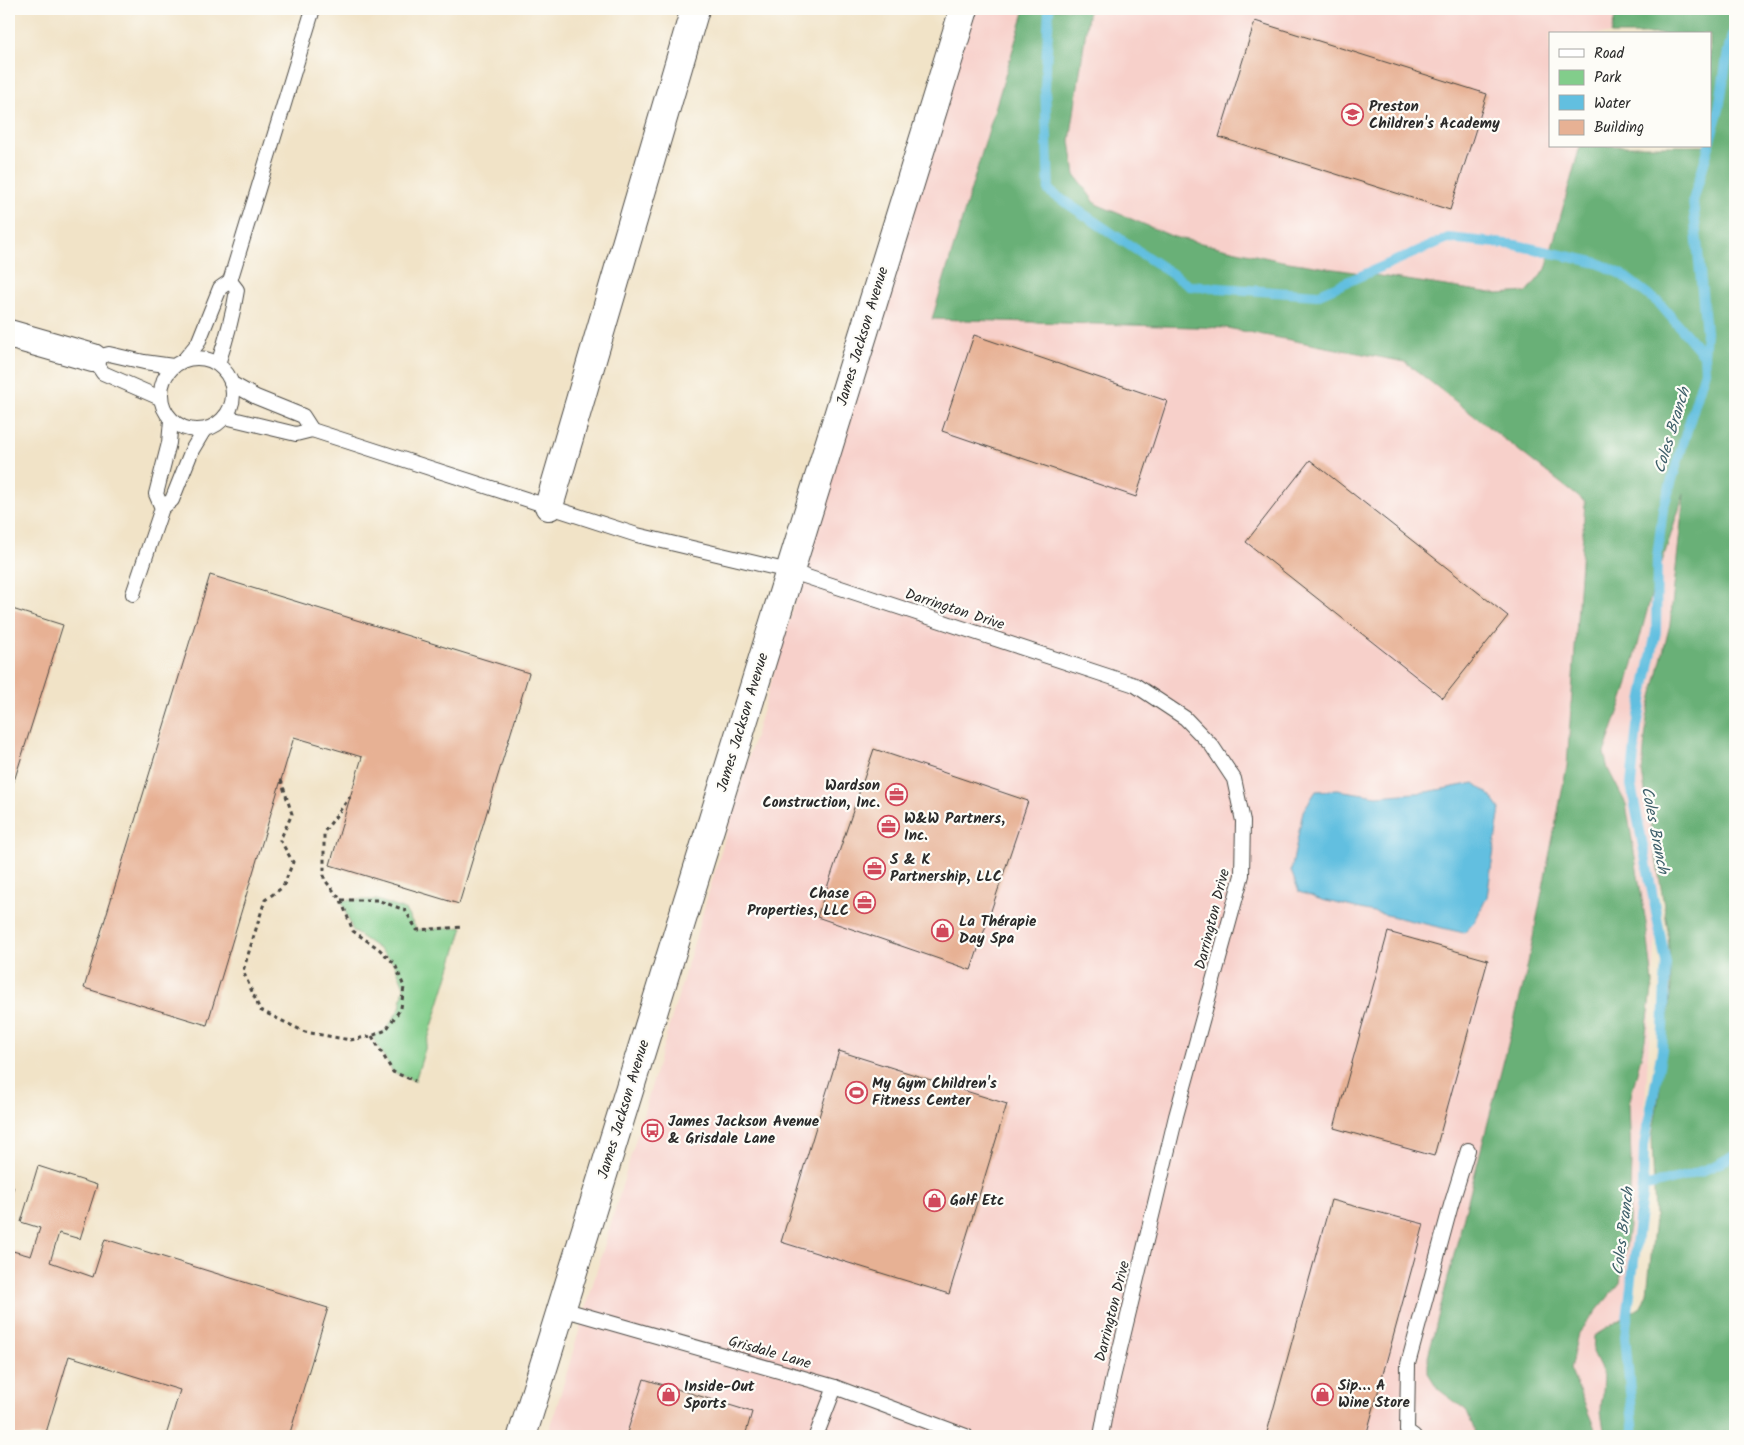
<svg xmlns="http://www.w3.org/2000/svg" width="1744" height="1445" font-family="Kalam,sans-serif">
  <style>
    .built { fill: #f7d0ca; fill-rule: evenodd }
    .green { fill: #82cd8b; stroke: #567c5b }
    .forest { fill: #69b077; stroke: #4a6e51 }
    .water { fill: #62bfe0; stroke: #467586 }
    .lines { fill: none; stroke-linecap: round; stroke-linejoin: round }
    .stream { stroke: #62bfe0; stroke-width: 10 }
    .building { fill: #e7b194 }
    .service-casing { stroke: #494742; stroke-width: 16 }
    .minor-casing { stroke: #494742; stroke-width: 30 }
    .tertiary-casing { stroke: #494742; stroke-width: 30 }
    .path { stroke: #494742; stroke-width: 3; stroke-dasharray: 4 4; stroke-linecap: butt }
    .service { stroke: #fff; stroke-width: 14 }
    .minor { stroke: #fff; stroke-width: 28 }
    .tertiary { stroke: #fff; stroke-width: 28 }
    .labels { text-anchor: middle; stroke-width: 4.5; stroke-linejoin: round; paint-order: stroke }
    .poi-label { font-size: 15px; font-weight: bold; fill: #2b2b2b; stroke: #fdfcf7; text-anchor: start }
    .street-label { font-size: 15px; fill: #2b2b2b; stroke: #fdfcf7 }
    .water-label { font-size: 16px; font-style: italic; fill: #3e5f6a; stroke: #fdfcf7 }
  </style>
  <rect width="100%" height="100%" fill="#fdfcf7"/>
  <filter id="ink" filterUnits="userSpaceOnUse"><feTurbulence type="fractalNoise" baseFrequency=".02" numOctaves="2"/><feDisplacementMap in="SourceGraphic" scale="10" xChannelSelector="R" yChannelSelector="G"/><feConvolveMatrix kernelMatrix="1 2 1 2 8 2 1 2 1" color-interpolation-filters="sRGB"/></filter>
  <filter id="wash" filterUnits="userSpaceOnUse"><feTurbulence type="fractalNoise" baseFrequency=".0096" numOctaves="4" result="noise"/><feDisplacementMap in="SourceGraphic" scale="20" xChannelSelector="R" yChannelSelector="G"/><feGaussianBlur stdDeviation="1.12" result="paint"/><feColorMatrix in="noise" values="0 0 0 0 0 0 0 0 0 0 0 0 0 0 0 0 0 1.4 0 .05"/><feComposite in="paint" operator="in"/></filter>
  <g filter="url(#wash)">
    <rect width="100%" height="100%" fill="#f1e3c7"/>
    <path class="built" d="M970,9H1735L1684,490L1624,1436H548ZM1550,34H1710V146H1550Z"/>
    <polygon class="green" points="341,900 377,900 405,910 417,930 463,927 415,1081 393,1072 372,1036 386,1030 400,1008 404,987 395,964 379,949 353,931"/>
    <polygon class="forest" points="1025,9 1089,9 1070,141 1075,175 1096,204 1174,237 1282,261 1498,294 1527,292 1546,269 1580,146 1710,146 1710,34 1611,34 1617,9 1735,9 1735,1436 1605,1436 1601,1412 1603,1373 1593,1352 1594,1336 1641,1307 1647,1293 1655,1219 1652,1137 1659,1095 1671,987 1668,930 1642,773 1647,717 1670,624 1684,494 1651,596 1626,690 1604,753 1608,769 1626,804 1646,923 1653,983 1645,1040 1629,1104 1631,1160 1629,1226 1620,1283 1578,1333 1570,1369 1598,1436 1475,1436 1474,1429 1466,1410 1438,1389 1428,1373 1428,1356 1525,978 1567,766 1585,502 1405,362 1227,328 932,319"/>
    <polygon class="water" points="1474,783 1490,795 1500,809 1487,897 1474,923 1464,933 1322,900 1299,892 1291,871 1303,811 1316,791 1337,790 1377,796 1427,792"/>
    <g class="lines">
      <g class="stream">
        <polyline points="1049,9 1045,87 1049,191 1190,286 1317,295 1448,238 1516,245 1598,263 1621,274 1659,303 1704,355"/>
        <polyline points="1710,140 1719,109 1728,51 1735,28"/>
        <path d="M1643,1187C1675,1179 1708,1173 1735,1154"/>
        <polyline points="1634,1436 1625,1336 1643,1187 1644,1145 1662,1050 1666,963 1631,785 1637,726 1656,632 1657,558 1663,509 1705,371 1704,355 1706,332 1693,201 1709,146"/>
      </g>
    </g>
    <g id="blocks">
      <g class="building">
        <polygon points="1255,21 1487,94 1450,210 1219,137"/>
        <polygon points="974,335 1167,401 1136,497 942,431"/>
        <polygon points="1310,460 1508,616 1443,698 1246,542"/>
        <polygon points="210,575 529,673 459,904 330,865 362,757 294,737 207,1025 84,988"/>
        <polygon points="9,608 63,625 9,797"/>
        <polygon points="874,749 1028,801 971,970 817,917"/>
        <polygon points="1388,932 1488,960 1434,1156 1334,1128"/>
        <polygon points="839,1051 1007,1104 949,1294 781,1242"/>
        <polygon points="38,1166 97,1185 80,1239 59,1233 50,1262 93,1277 105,1239 328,1308 289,1436 166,1436 180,1390 69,1356 45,1436 9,1436 9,1250 31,1256 40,1228 21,1222"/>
        <polygon points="1331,1200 1424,1224 1366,1436 1266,1436"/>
        <polygon points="644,1379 752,1412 745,1436 626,1436"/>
      </g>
    </g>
  </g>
  <g filter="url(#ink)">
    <use href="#blocks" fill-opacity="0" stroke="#494742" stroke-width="1"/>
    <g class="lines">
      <defs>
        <g id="service">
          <polyline points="230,281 313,9"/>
          <circle cx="197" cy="394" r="36"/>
          <path d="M184,360L198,343L220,288L230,281L237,290C233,316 226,340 218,364"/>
          <polyline points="160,398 103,373 93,358 109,354 144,362 173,366"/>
          <polyline points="225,417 296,434 312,430 303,416 256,397 231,383"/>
          <polyline points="171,420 169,443 156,494 162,508 172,500 192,450 204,430"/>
          <polyline points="312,430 637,535 789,571 1135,685 1185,718 1212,746 1234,779 1243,821 1242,875 1176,1116 1107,1403 1101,1436"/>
          <polyline points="133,594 162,508"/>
          <polyline points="562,1309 835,1387 966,1436"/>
          <polyline points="816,1436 835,1387"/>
          <polyline points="1414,1436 1407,1431 1408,1364 1451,1205 1468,1150"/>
        </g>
        <g id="minor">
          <polyline points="9,334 93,358"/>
          <polyline points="549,506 695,9"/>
        </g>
        <polyline id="tertiary" points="522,1436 964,9"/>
      </defs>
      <use href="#service" class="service-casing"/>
      <use href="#minor" class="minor-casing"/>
      <use href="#tertiary" class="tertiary-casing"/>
      <g class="path">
        <polyline points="281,780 292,814 280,840 293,862 283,887 265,900 243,971 260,1010 305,1032 350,1040 372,1036 386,1030 401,1008 404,987 395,964 379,949 353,931 341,900 324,879 324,832 350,797"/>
        <polyline points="341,900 377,900 405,910 417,930 463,927"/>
        <polyline points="372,1036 393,1072 415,1081"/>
        <polyline points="9,1198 13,1186"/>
      </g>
      <use href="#service" class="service"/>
      <use href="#minor" class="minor"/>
      <use href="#tertiary" class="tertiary"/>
    </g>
  </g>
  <defs>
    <symbol id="school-ring" viewBox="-11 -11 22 22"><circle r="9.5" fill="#fdfcf7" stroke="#d1495b" stroke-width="1.5"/><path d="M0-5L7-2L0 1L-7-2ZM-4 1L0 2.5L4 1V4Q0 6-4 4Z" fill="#d1495b"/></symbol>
    <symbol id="office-ring" viewBox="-11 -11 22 22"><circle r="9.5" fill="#fdfcf7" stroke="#d1495b" stroke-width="1.5"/><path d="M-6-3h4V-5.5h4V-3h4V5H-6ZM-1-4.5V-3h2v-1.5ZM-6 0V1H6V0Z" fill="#d1495b"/></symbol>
    <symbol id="shop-ring" viewBox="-11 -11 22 22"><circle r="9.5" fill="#fdfcf7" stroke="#d1495b" stroke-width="1.5"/><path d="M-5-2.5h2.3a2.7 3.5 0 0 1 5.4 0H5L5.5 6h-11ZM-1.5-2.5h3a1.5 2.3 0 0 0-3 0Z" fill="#d1495b"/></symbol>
    <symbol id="stadium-ring" viewBox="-11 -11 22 22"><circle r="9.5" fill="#fdfcf7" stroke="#d1495b" stroke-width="1.5"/><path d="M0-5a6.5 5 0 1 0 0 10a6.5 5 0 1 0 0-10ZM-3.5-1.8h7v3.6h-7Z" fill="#d1495b"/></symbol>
    <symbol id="bus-ring" viewBox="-11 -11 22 22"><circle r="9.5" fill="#fdfcf7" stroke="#d1495b" stroke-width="1.5"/><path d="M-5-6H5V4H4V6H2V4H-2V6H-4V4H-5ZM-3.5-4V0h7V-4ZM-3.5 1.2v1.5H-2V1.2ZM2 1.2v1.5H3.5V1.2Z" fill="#d1495b"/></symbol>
  </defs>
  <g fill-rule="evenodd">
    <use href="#school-ring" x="1340" y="102" width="25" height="25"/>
    <use href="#office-ring" x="884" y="782" width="25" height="25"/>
    <use href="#office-ring" x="876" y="814" width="25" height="25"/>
    <use href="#office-ring" x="862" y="856" width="25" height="25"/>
    <use href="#office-ring" x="852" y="890" width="25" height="25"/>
    <use href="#shop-ring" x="930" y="918" width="25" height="25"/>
    <use href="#stadium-ring" x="844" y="1080" width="25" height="25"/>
    <use href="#bus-ring" x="640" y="1118" width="25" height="25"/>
    <use href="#shop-ring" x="922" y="1188" width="25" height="25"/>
    <use href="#shop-ring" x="1310" y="1382" width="25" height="25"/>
    <use href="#shop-ring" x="656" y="1382" width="25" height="25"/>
  </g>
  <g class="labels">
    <g class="poi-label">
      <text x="1369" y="111">Preston<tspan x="1369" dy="17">Children's Academy</tspan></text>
      <text x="880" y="790" text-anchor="end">Wardson<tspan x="880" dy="17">Construction, Inc.</tspan></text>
      <text x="904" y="823">W&amp;W Partners,<tspan x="904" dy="17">Inc.</tspan></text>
      <text x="890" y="864">S &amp; K<tspan x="890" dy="17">Partnership, LLC</tspan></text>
      <text x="849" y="898" text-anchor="end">Chase<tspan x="849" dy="17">Properties, LLC</tspan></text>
      <text x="959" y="926">La Thérapie<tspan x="959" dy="17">Day Spa</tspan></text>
      <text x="872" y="1088">My Gym Children's<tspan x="872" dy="17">Fitness Center</tspan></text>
      <text x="668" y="1126">James Jackson Avenue<tspan x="668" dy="17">&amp; Grisdale Lane</tspan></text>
      <text x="950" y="1205">Golf Etc</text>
      <text x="1338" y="1390">Sip… A<tspan x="1338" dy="17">Wine Store</tspan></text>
      <text x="684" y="1391">Inside-Out<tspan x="684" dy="17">Sports</tspan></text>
    </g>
    <g class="street-label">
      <text transform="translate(862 336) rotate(-73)" y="5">James Jackson Avenue</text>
      <text transform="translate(955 609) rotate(18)" y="5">Darrington Drive</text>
      <text transform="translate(742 722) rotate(-73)" y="5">James Jackson Avenue</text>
      <text transform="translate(1212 919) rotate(-76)" y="5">Darrington Drive</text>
      <text transform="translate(623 1109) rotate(-73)" y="5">James Jackson Avenue</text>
      <text transform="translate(1112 1311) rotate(-76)" y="5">Darrington Drive</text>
      <text transform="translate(770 1352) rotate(16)" y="5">Grisdale Lane</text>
    </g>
    <g class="water-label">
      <text transform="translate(1671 430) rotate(-73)" y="6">Coles Branch</text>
      <text transform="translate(1656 830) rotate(79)" y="6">Coles Branch</text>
      <text transform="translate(1622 1231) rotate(-83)" y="6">Coles Branch</text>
    </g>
  </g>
  <rect width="1744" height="1445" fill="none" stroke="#fdfcf7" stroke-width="30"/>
  <rect x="1549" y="32" width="162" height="115" fill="#fdfcf7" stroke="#a9a8a5"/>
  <rect x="1559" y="49" width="25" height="8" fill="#ffffff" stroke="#a9a8a5"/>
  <text x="1594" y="58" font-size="15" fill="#2b2b2b">Road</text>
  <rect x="1559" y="70" width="25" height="15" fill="#82cd8b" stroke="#a9a8a5"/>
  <text x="1594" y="82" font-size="15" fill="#2b2b2b">Park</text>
  <rect x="1559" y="95" width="25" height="15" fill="#62bfe0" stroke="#a9a8a5"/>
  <text x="1594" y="108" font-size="15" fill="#2b2b2b">Water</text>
  <rect x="1559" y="120" width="25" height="15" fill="#e7b194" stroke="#a9a8a5"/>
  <text x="1594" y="132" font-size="15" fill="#2b2b2b">Building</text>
</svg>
